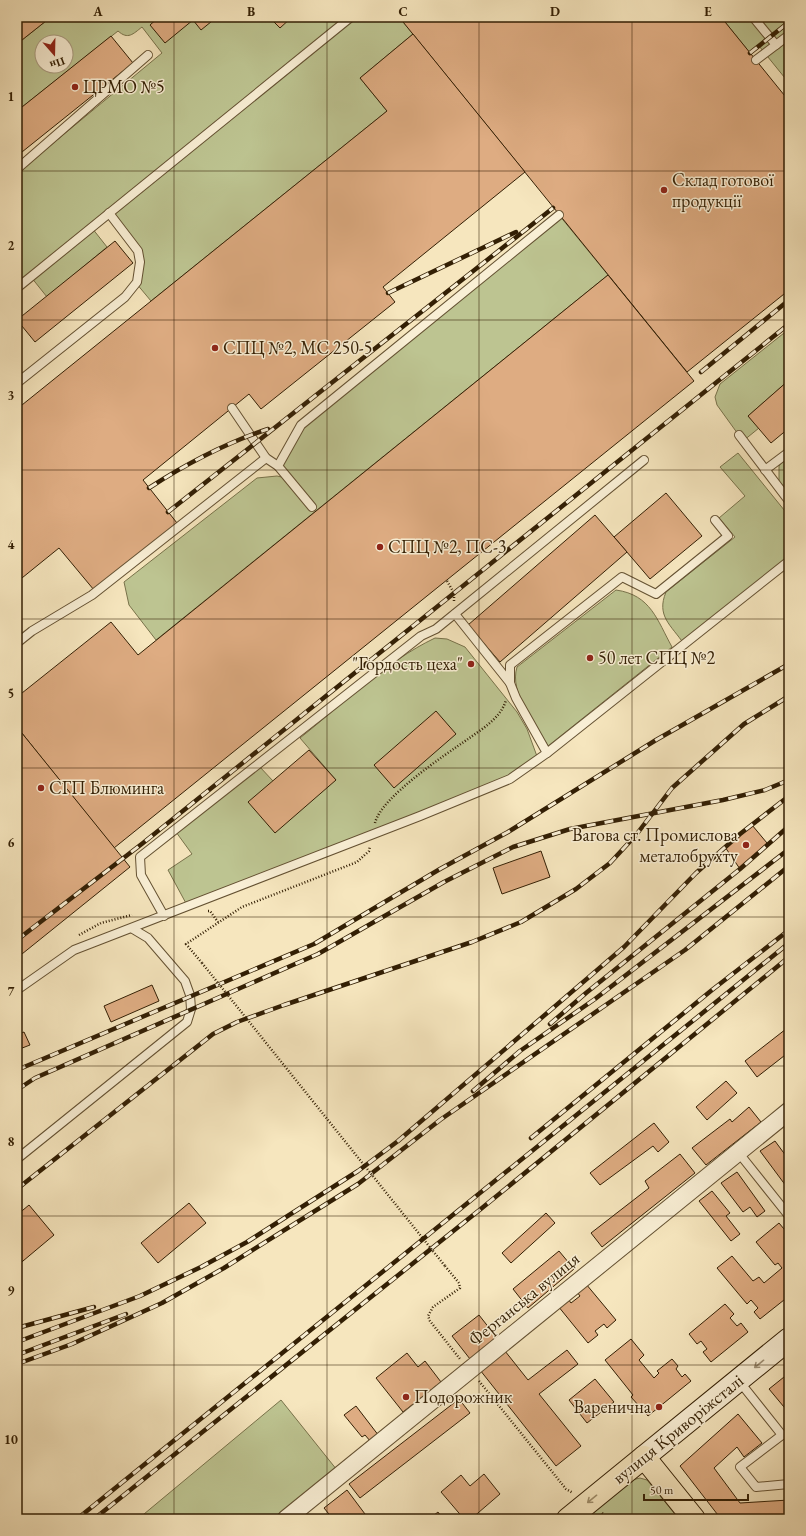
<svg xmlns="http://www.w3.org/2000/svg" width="806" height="1536" font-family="'EB Garamond',serif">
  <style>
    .green { fill: #bdc491; stroke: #78724a; fill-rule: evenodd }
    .building { fill: #deac82; stroke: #331f04 }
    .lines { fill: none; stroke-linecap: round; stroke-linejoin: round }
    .lane-casing { stroke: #645132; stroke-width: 10 }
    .street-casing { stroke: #645132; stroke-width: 19 }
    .secondary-casing { stroke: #331f04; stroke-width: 24 }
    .primary-casing { stroke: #331f04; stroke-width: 24 }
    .path { stroke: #331f04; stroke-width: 2.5; stroke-dasharray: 1 2; stroke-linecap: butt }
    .lane { stroke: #f9efd5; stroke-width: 8 }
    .street { stroke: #f9efd5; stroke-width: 17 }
    .secondary { stroke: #f9efd5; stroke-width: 22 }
    .primary { stroke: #f6e6be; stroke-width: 22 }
    .rail-casing { stroke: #331f04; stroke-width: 4.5 }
    .rail { stroke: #f9efd5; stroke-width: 3; stroke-dasharray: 9; stroke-linecap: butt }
    .path-bridge { stroke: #331f04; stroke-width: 2.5; stroke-dasharray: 1 2; stroke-linecap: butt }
    .oneway { stroke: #a09177 }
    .oneway2 { stroke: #9e8c6a }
    .grid { fill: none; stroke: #331f04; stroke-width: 1; stroke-opacity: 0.55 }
    .poi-dot { fill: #8f2418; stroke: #f9efd5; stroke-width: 1.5 }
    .labels { text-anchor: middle; stroke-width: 3; stroke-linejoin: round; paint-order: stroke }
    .poi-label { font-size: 18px; fill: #331f04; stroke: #f9efd5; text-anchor: start }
    .street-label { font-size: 18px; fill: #331f04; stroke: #f9efd5 }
    .neatline { fill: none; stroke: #331f04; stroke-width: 1.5 }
    .grid-label { font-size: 13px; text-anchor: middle; font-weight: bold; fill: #331f04 }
  </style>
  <rect width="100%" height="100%" fill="#f6e6be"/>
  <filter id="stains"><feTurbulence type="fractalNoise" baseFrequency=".005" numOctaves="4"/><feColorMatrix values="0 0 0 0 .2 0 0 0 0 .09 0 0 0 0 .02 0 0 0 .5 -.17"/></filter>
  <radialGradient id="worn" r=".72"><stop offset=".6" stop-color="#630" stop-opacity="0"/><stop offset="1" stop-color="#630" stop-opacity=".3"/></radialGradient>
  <g class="green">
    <path d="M51,17H399L413,34L360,78L387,111L151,301L136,283L138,251L109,214L92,228L107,247L47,297L31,277L17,289V173L162,53L142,27C133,34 128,40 118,31L17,111V44ZM42,42H66V66H42Z"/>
    <polygon points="721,17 789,17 789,83 759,46 750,53"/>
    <polygon points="559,215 608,275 156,640 129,605 124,582 257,478 277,476 286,478 278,466 301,425"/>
    <polygon points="789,329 789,380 748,416 759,428 743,441 717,405 715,397 720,384"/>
    <path d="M738,453L789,516V561L684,644C671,625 656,616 666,592L735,537L719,518L745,496L720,467Z"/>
    <polygon points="786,458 789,461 789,493 779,481 779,466"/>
    <path d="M616,590C651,595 657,620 672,647L548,746C535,724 509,693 517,667Z"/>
    <path d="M435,638L447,639L465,647L517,712L527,729L538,759L510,779L188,907L168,870L192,854L176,832L259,766L273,781L336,780L300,738C343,704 385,662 435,638Z"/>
    <polygon points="281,1400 337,1470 278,1519 138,1519"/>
    <polygon points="640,1478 647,1480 679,1519 583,1519 632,1480"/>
  </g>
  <g class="building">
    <polygon points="17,17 51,17 17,44"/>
    <polygon points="159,17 217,17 201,30 193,20 165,43 150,25"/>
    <polygon points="269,17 292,17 280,28"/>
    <polygon points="399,17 721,17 789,101 789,290 687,372"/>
    <polygon points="413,34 525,172 383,287 395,302 261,409 249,394 143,480 177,523 94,590 59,548 17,582 17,409 387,111 360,78"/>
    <polygon points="111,36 133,63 17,156 17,111"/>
    <polygon points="115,241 133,263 35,342 17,320"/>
    <polygon points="608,275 694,381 114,848 17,727 17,697 111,622 138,655"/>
    <polygon points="789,380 789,428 771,443 748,416"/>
    <polygon points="666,493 702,536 650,579 614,537"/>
    <polygon points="595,515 627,552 500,662 468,625"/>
    <polygon points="436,711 456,734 394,788 374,765"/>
    <polygon points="17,727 130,867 17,958"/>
    <polygon points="309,750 336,780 275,833 248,802"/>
    <polygon points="752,825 767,843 740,869 725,847"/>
    <polygon points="541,851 550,877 502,894 493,868"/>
    <polygon points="152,985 159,1001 111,1022 104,1006"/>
    <polygon points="786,1029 789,1033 789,1052 757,1077 745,1061"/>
    <polygon points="24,1032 30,1045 17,1050 17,1035"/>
    <polygon points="726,1081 737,1093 707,1120 696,1107"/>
    <polygon points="749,1107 761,1122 706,1165 692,1148 730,1119 732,1122"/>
    <polygon points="654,1123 669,1142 658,1152 653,1146 600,1185 590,1173"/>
    <polygon points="775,1141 789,1160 789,1190 760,1151"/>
    <polygon points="680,1154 695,1173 602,1247 591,1233 649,1188 645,1181"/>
    <polygon points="737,1172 765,1211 757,1217 750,1207 743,1212 721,1183"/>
    <polygon points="712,1191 730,1213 726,1216 740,1234 731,1241 699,1201"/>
    <polygon points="189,1203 206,1223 158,1263 141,1243"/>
    <polygon points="29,1205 54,1235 17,1266 17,1215"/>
    <polygon points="546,1213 555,1223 511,1263 502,1253"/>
    <polygon points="779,1223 789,1235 789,1296 760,1319 754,1312 758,1308 751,1300 747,1304 717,1268 732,1256 753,1281 759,1277 764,1283 782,1268 778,1263 775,1265 756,1242"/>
    <polygon points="559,1251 574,1269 528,1308 513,1289"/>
    <polygon points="586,1284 616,1320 607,1328 604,1324 595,1331 598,1335 588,1343 558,1306 568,1299 571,1303 580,1296 577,1292"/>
    <polygon points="725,1304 734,1314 730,1318 737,1326 741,1323 748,1332 711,1362 703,1352 707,1349 701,1341 697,1344 689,1334"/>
    <polygon points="479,1315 497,1338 470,1359 452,1336"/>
    <polygon points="631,1339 644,1355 639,1360 654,1378 659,1373 657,1371 672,1359 678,1366 676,1369 682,1377 685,1374 691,1381 648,1416 631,1397 633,1395 605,1360"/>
    <polygon points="567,1350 578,1364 539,1394 581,1446 556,1466 480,1370 505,1351 528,1380"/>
    <polygon points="407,1353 418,1367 425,1361 441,1382 403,1412 376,1378"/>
    <polygon points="789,1373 789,1413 769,1389"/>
    <polygon points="595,1379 614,1402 587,1423 569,1400"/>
    <polygon points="459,1399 470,1413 360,1498 349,1484"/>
    <polygon points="356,1406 379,1436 371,1442 365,1435 362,1437 344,1415"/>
    <polygon points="738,1414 762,1443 744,1457 737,1447 714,1468 740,1503 789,1500 789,1519 721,1519 680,1466"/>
    <polygon points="484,1474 500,1494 471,1519 464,1519 441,1492 461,1475 470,1486"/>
    <polygon points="347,1490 368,1518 366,1519 333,1519 324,1508"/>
    <polygon points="438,1512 443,1519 429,1519"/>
  </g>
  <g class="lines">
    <defs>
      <g id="lane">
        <polyline points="753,17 776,45"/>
        <polyline points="756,60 789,35"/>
        <polyline points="17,169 148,55"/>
        <polyline points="17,288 351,17"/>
        <polyline points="17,383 125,297 137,282 140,262 138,251 109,213"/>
        <polyline points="232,408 266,458 278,466"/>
        <polyline points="739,435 789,501"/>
        <polyline points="765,470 789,452"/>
        <polyline points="312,507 278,466 301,425 559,215"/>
        <polyline points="455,614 510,683"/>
        <polyline points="17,643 32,631 92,595 266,458"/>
        <polyline points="547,753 789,561"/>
        <polyline points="164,916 141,875 140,857 421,636 436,629 644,460"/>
        <polyline points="17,990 74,950 420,816 510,779 547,753 516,698 510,683 510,665 622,577 656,594 728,536 715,520"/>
        <polyline points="738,1152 789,1216"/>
        <polyline points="17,1159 187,1022 191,1009 190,995 185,981 148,938 133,929"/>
        <polyline points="739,1381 782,1435"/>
        <polyline points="789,1434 782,1435 740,1467 756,1487 789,1484"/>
      </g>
      <polyline id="street" points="286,1519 789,1111"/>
      <polyline id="secondary" points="644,1457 789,1339"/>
      <polyline id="primary" points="568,1519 644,1457 694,1519"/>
    </defs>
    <use href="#lane" class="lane-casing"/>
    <use href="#street" class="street-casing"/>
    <use href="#secondary" class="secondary-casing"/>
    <use href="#primary" class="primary-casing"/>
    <g class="path">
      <polyline points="447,581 454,593 454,601"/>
      <path d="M375,823C381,797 445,755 468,739C482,729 501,718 506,700"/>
      <polyline points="208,911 210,911 218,922"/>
      <polyline points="79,935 101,923 132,915"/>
      <polyline points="202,963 186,944 242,907 357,862 369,851 370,846"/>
      <polyline points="445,1266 459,1283 460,1288 433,1307 428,1316 430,1321 460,1359"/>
      <polyline points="479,1381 566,1489 573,1493"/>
      <polyline points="602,1513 608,1519"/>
    </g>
    <use href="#lane" class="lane"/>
    <use href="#street" class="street"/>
    <use href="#secondary" class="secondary"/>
    <use href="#primary" class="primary"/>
    <defs>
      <g id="rail">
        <polyline points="750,53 789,22"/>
        <polyline points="388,293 516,232"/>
        <polyline points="701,372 789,300"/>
        <path d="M149,488C186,464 226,443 268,429"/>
        <polyline points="168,512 553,208"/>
        <polyline points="17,940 143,843 789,324"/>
        <polyline points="550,1024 586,993 740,869 789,826"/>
        <polyline points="17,1070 314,944 440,869 508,832 656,740 789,664"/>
        <polyline points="17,1090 35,1078 318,954 444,882 513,847 570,829 723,800 765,790 789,780"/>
        <polyline points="473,1091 520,1051 595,999 789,849"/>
        <polyline points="531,1138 712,990 789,930"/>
        <polyline points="17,1189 213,1034 237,1022 284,1005 472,942 521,922 576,889 610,863 636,835 672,788 744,724 789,696"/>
        <polyline points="17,1328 94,1307"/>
        <polyline points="17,1342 140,1296 201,1267 247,1242 358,1171 398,1141 624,947 696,873 740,834 789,796"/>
        <polyline points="17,1355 126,1314"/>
        <polyline points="17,1364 72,1344 162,1303 224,1268 358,1184 440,1120 685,950 789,866"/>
        <polyline points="77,1519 789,943"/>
        <polyline points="94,1519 482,1208 789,957"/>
      </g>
    </defs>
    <use href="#rail" class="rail-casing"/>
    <use href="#rail" class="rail"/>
    <polyline class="path-bridge" points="202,963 445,1266"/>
  </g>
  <defs><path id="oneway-shaft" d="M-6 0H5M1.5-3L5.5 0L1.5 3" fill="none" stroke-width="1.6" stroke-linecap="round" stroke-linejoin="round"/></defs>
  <use class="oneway" href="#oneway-shaft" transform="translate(759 1364) rotate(141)"/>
  <use class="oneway2" href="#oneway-shaft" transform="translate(592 1499) rotate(141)"/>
  <path class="grid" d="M174,17V1519M327,17V1519M479,17V1519M632,17V1519M17,171H789M17,320H789M17,470H789M17,619H789M17,768H789M17,917H789M17,1066H789M17,1216H789M17,1365H789"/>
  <g class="poi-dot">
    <circle cx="75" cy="87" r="4"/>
    <circle cx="664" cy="190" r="4"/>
    <circle cx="215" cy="348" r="4"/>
    <circle cx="380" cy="547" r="4"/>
    <circle cx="590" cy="658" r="4"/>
    <circle cx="471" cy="664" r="4"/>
    <circle cx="41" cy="788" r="4"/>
    <circle cx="746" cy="845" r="4"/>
    <circle cx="406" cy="1397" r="4"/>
    <circle cx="659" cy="1407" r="4"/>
  </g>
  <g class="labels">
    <g class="poi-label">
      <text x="83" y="93">ЦРМО №5</text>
      <text x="672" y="186">Склад готової<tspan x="672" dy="21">продукції</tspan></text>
      <text x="223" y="354">СПЦ №2, МС 250-5</text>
      <text x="388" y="553">СПЦ №2, ПС-3</text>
      <text x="598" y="664">50 лет СПЦ №2</text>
      <text x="463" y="670" text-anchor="end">"Гордость цеха"</text>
      <text x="49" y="794">СГП Блюминга</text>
      <text x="738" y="841" text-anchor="end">Вагова ст. Промислова<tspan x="738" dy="21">металобрухту</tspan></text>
      <text x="414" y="1403">Подорожник</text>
      <text x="651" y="1413" text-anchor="end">Варенична</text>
    </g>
    <g class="street-label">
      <text transform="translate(524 1299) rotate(-39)" y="6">Ферганська вулиця</text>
      <text transform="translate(678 1429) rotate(-39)" y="6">вулиця Криворіжсталі</text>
    </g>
  </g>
  <rect width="806" height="1536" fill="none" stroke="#f6e6be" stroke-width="44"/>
  <g transform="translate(54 54) rotate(160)"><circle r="19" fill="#f9efd5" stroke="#aa9c81"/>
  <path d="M0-3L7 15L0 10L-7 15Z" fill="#8f2418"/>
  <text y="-6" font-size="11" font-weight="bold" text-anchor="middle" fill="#331f04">Пн</text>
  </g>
  <path d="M644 1494v6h104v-6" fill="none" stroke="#331f04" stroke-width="2"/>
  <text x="650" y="1494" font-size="12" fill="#331f04" stroke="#f9efd5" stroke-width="3" paint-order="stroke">50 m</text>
  <rect x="22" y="22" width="762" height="1492" class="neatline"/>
  <g class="grid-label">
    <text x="98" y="16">A</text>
    <text x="251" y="16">B</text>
    <text x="403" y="16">C</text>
    <text x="555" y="16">D</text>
    <text x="708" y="16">E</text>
    <text x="11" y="101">1</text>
    <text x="11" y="250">2</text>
    <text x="11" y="400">3</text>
    <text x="11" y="549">4</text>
    <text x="11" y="698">5</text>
    <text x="11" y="847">6</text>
    <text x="11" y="996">7</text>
    <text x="11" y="1146">8</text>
    <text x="11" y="1295">9</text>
    <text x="11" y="1444">10</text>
  </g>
  <rect width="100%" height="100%" filter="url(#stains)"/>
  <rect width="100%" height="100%" fill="url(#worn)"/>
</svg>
